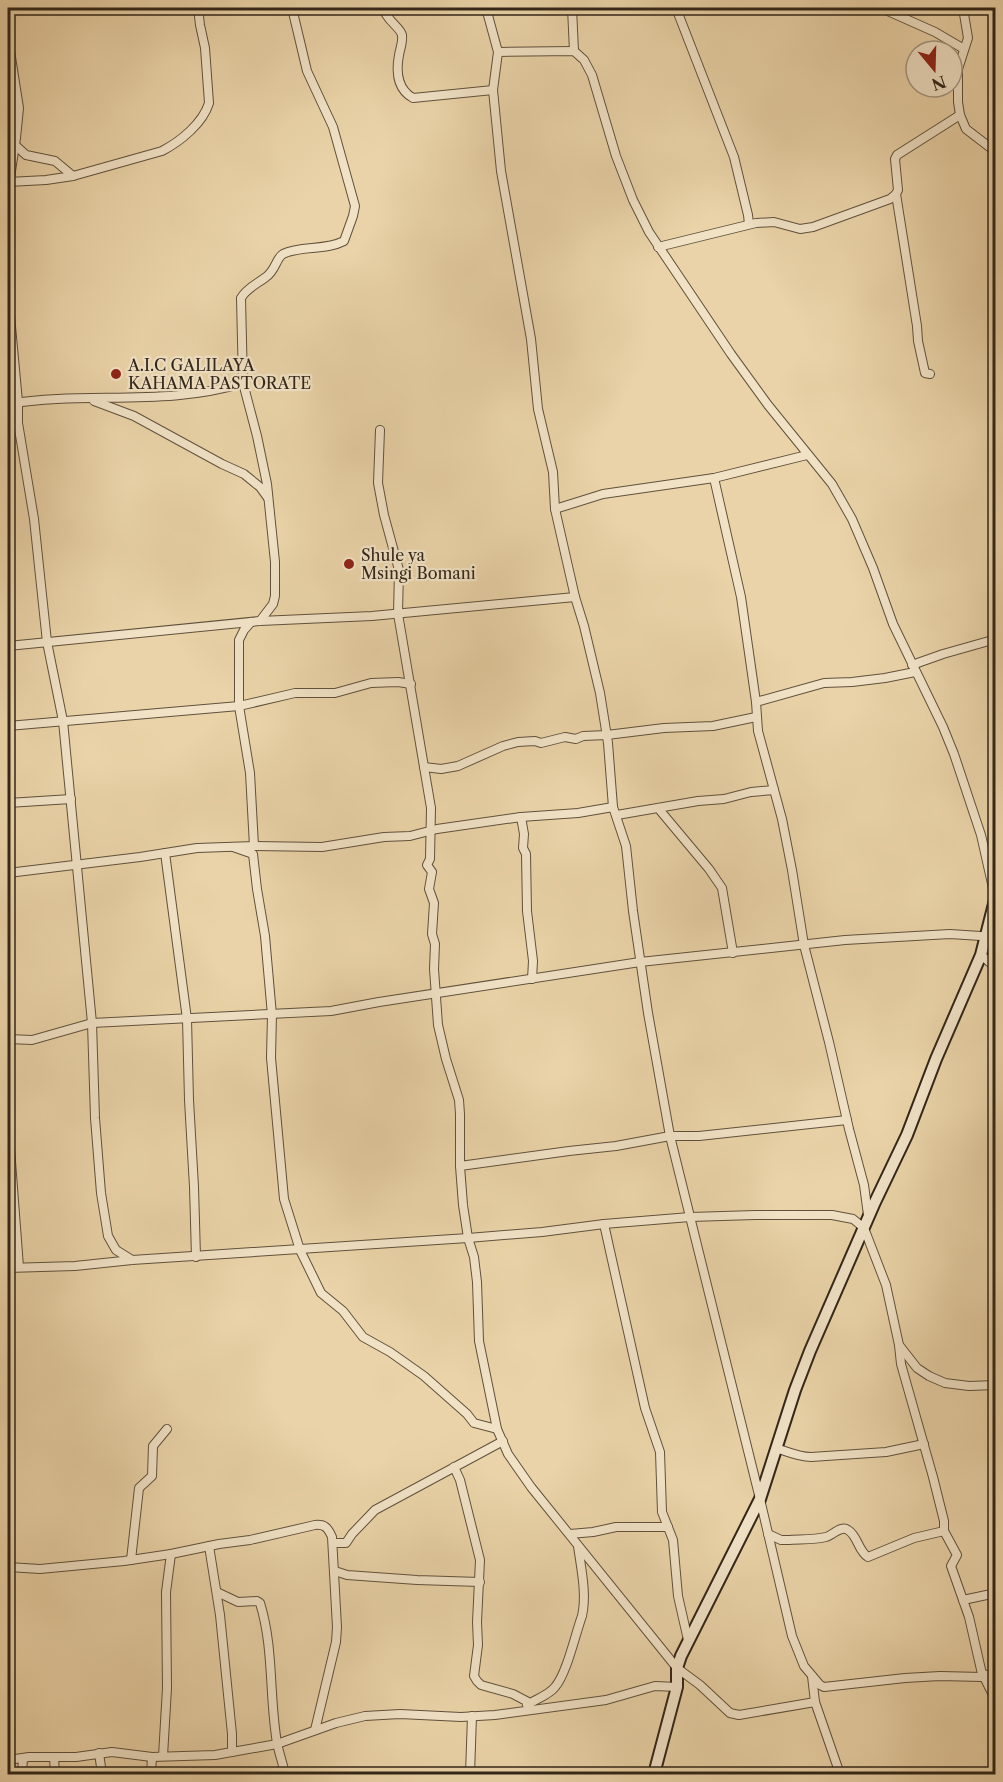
<svg xmlns="http://www.w3.org/2000/svg" width="1003" height="1782" font-family="'Libre Caslon Text',serif">
  <style>
    .lines { fill: none; stroke-linecap: round; stroke-linejoin: round }
    .street-casing { stroke: #60513c; stroke-width: 10 }
    .secondary-casing { stroke: #322618; stroke-width: 14 }
    .street { stroke: #f1e2c6; stroke-width: 8 }
    .secondary { stroke: #f1e2c6; stroke-width: 10 }
    .poi-dot { fill: #8f2418; stroke: #f1e2c6; stroke-width: 2 }
    .labels { text-anchor: middle; stroke-width: 4.5; stroke-linejoin: round; paint-order: stroke }
    .poi-label { font-size: 16px; fill: #322618; stroke: #f1e2c6; text-anchor: start }
  </style>
  <rect width="100%" height="100%" fill="#ead3a8"/>
  <filter id="stains"><feTurbulence type="fractalNoise" baseFrequency=".00333" numOctaves="4"/><feColorMatrix values="0 0 0 0 .2 0 0 0 0 .09 0 0 0 0 .02 0 0 0 .5 -.17"/></filter>
  <radialGradient id="worn" r=".72"><stop offset=".6" stop-color="#630" stop-opacity="0"/><stop offset="1" stop-color="#630" stop-opacity=".3"/></radialGradient>
  <g class="lines">
    <defs>
      <g id="street">
        <path d="M383,8C387,21 400,27 402,35C403,42 400,49 399,55C396,71 397,89 413,98L493,90"/>
        <polyline points="486,8 498,52 493,90 501,171 531,339 538,409 553,472 555,509 575,597 584,626 600,693 608,743 613,807 626,846 633,911 648,1013 670,1136 760,1499 792,1636 804,1666 820,1685 824,1687 905,1678 940,1676 982,1677 984,1677 996,1701"/>
        <polyline points="572,8 574,51"/>
        <polyline points="676,8 734,157 748,215 749,224"/>
        <polyline points="881,8 935,32 964,49"/>
        <polyline points="963,8 968,38 958,69 958,102 960,115 966,129 996,152"/>
        <polyline points="8,38 19,108 16,138 8,191"/>
        <polyline points="498,52 574,51 584,60 592,75 616,156 633,200 649,232 731,354 768,405 832,484 852,519 873,568 893,624 943,727 954,754 981,835 995,897"/>
        <polyline points="15,145 26,155 55,161 73,176"/>
        <path d="M8,182L46,180L73,176L162,151C181,141 203,123 209,103L205,48L200,25L198,8"/>
        <polyline points="896,194 917,326 918,341 925,373 930,374"/>
        <polyline points="658,247 756,223 774,222 800,229 813,227 890,199 896,194 898,190 895,159 897,155 960,115"/>
        <polyline points="8,294 18,402 18,423 34,519 47,642 63,721 92,1023 95,1118 101,1193 108,1236 116,1250 132,1260"/>
        <polyline points="94,401 134,416 222,464 244,474 260,487 268,498"/>
        <path d="M8,404C86,391 166,407 243,383"/>
        <polyline points="380,430 378,483 384,515 399,570 398,614 431,808 430,859 427,865 432,872 429,889 434,903 432,934 435,944 434,969 438,1025 446,1059 459,1100 460,1114 460,1166 463,1205 468,1238 474,1257 477,1282 479,1341 497,1429 508,1454 531,1487 677,1668 700,1685 730,1713 739,1715 815,1702"/>
        <polyline points="714,478 741,597 756,702 758,731 782,819 792,870 804,945 829,1042 849,1129 864,1185 868,1215"/>
        <polyline points="555,509 603,494 714,478 807,455"/>
        <path d="M260,621L273,604L275,596V562L267,484L257,436L243,383L241,298C247,288 257,284 266,277C276,270 276,258 283,254C301,245 325,251 344,241L353,216L355,206L333,127L307,71L292,8"/>
        <polyline points="251,622 244,630 239,640 239,706 250,773 254,846"/>
        <polyline points="8,646 260,621 372,616 575,597"/>
        <polyline points="912,665 943,654 996,639"/>
        <polyline points="756,702 824,683 852,682 885,678 915,672"/>
        <polyline points="8,726 239,706 295,693 335,693 371,683 398,682 411,684"/>
        <polyline points="424,767 441,769 458,766 503,746 518,742 535,741 541,743 565,737 576,739 583,736 607,735 664,728 713,726 756,717"/>
        <polyline points="8,803 71,799"/>
        <polyline points="658,808 709,869 722,888 733,953"/>
        <polyline points="617,815 698,801 724,799 751,792 774,790"/>
        <polyline points="521,817 524,834 523,848 526,854 527,911 533,961 532,979"/>
        <polyline points="233,847 253,854 257,889 265,936 272,1015 271,1058 282,1177 284,1199 300,1250 321,1293 343,1311 363,1337 390,1352 424,1376 467,1414 474,1423 497,1429"/>
        <polyline points="165,853 187,1019 189,1100 194,1187 196,1257"/>
        <polyline points="8,873 140,857 197,848 254,846 322,847 384,837 410,836 437,829 521,817 578,813 613,807"/>
        <polyline points="981,955 996,968"/>
        <polyline points="8,1039 32,1040 92,1023 331,1011 379,1002 640,962 845,940 950,934 996,937"/>
        <polyline points="8,1122 19,1267"/>
        <polyline points="460,1166 569,1151 616,1146 670,1136 699,1136 847,1120"/>
        <polyline points="604,1224 645,1408 660,1452 662,1512 673,1540 678,1596 688,1640"/>
        <polyline points="8,1268 75,1266 132,1260 468,1238 542,1232 604,1224 690,1217 755,1215 832,1215 853,1219 864,1228 886,1285 899,1345 917,1368 929,1376 945,1383 969,1386 996,1385"/>
        <polyline points="899,1345 901,1364 933,1477 944,1521 944,1531 957,1555 951,1566 969,1617 982,1674"/>
        <path d="M776,1448C788,1452 799,1457 811,1457L886,1452L924,1444"/>
        <polyline points="454,1467 460,1480 480,1560 477,1622 478,1645 474,1676 477,1681 481,1685 513,1694 530,1703"/>
        <polyline points="570,1534 593,1532 616,1527 668,1527"/>
        <path d="M768,1534L781,1540H787C799,1539 814,1540 826,1537C833,1535 841,1525 848,1530C858,1536 858,1551 868,1557L914,1538L944,1531"/>
        <polyline points="333,1543 346,1543 352,1534 375,1510 503,1441"/>
        <polyline points="209,1546 220,1615 232,1734 232,1752"/>
        <polyline points="131,1560 139,1488 152,1476 153,1446 167,1429"/>
        <path d="M8,1567L40,1569L124,1561L171,1554L219,1544L250,1540L315,1525C325,1524 328,1528 332,1537L337,1627L336,1642L315,1730"/>
        <polyline points="335,1571 347,1575 417,1580 480,1582"/>
        <path d="M217,1592L238,1602L257,1601L260,1603C274,1648 269,1696 277,1743C279,1753 283,1764 285,1774"/>
        <polyline points="963,1600 996,1593"/>
        <polyline points="812,1676 815,1702 840,1774"/>
        <polyline points="983,1676 982,1674 996,1677"/>
        <path d="M527,1705C536,1699 549,1695 555,1687C567,1673 575,1635 582,1616C587,1594 581,1568 578,1546"/>
        <polyline points="99,1753 102,1774"/>
        <polyline points="163,1756 167,1688 166,1592 171,1554"/>
        <polyline points="54,1757 55,1774"/>
        <polyline points="8,1760 29,1757 76,1757 112,1752 152,1757 215,1755 277,1744 336,1723 365,1716 400,1714 461,1717 495,1715 606,1700 655,1686 677,1687"/>
        <polyline points="22,1774 23,1758"/>
        <polyline points="151,1774 152,1757"/>
        <polyline points="470,1774 472,1716"/>
      </g>
      <polyline id="secondary" points="654,1774 677,1687 677,1668 681,1656 760,1499 795,1390 810,1351 875,1202 907,1135 936,1059 981,955 996,896"/>
    </defs>
    <use href="#street" class="street-casing"/>
    <use href="#secondary" class="secondary-casing"/>
    <use href="#street" class="street"/>
    <use href="#secondary" class="secondary"/>
  </g>
  <g class="poi-dot">
    <circle cx="116" cy="374" r="6"/>
    <circle cx="349" cy="564" r="6"/>
  </g>
  <g class="labels">
    <g class="poi-label">
      <text x="128" y="371">A.I.C GALILAYA<tspan x="128" dy="18">KAHAMA PASTORATE</tspan></text>
      <text x="361" y="561">Shule ya<tspan x="361" dy="18">Msingi Bomani</tspan></text>
    </g>
  </g>
  <rect width="1003" height="1782" fill="none" stroke="#ead3a8" stroke-width="30"/>
  <rect x="9" y="9" width="985" height="1764" fill="none" stroke="#322618" stroke-width="3"/>
  <rect x="15" y="15" width="973" height="1752" fill="none" stroke="#322618" stroke-width="1.5"/>
  <g transform="translate(934 69) rotate(161)"><circle r="28" fill="#f1e2c6" stroke="#a59780" stroke-width="1.5"/>
  <path d="M0-4.5L10 22L0 15L-10 22Z" fill="#8f2418"/>
  <text y="-9" font-size="16" font-weight="bold" text-anchor="middle" fill="#322618">N</text>
  </g>
  <rect width="100%" height="100%" filter="url(#stains)"/>
  <rect width="100%" height="100%" fill="url(#worn)"/>
</svg>
